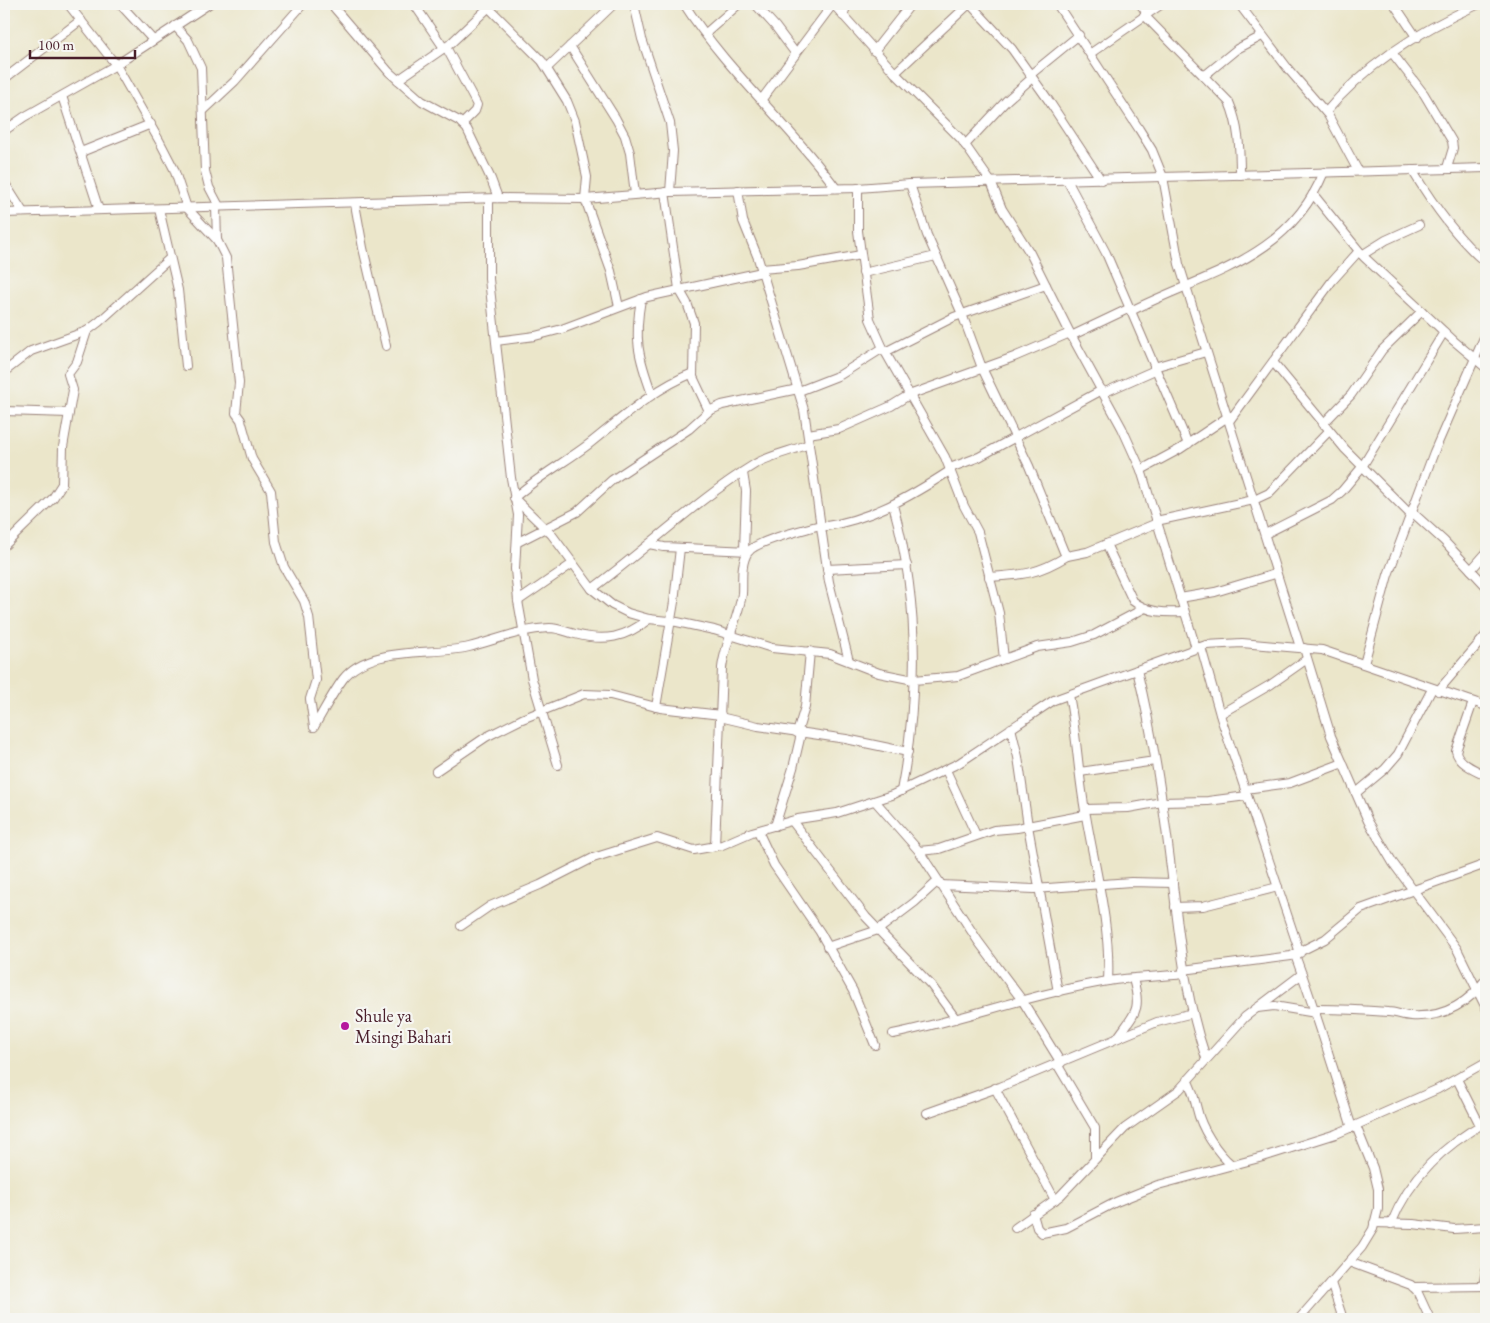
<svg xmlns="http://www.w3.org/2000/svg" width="1490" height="1323" font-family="'EB Garamond',serif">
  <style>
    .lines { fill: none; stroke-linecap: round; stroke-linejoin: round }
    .minor-casing { stroke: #9a827a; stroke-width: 10 }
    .minor { stroke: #fff; stroke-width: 8 }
    .poi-dot { fill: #b5179e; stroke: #f6f6f2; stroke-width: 2 }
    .labels { text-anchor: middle; stroke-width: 4.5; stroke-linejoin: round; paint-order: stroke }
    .poi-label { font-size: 18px; fill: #4a1f2b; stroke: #f6f6f2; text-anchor: start }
  </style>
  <rect width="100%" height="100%" fill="#f6f6f2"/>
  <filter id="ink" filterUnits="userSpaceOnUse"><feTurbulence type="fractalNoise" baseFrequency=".02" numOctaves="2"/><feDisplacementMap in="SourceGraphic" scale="10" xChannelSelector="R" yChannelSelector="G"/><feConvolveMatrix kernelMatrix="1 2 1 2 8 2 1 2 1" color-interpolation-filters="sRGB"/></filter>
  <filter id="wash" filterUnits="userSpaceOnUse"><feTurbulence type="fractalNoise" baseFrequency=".0096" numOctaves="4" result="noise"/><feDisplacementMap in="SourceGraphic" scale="20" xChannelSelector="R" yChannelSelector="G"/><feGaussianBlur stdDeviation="1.12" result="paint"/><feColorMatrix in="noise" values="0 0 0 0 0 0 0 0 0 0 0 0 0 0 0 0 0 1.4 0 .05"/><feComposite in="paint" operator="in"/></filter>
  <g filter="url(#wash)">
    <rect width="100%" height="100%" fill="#ebe6ca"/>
  </g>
  <g filter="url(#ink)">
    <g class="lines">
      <defs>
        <g id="minor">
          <polyline points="68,4 116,65 160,142 174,169 187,208 217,240 226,258 239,383 236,413 241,420 252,459 271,491 276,542 284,567 304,601 309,617 316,680 310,699 314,727"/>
          <polyline points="120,4 153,40"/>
          <polyline points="331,4 389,72 422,101 459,121 467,129 491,179 498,198"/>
          <polyline points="414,4 444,48"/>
          <polyline points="485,4 542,61 567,101 575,121 587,177 585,199 611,271 619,307"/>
          <polyline points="634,4 642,39 670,123 673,151 670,192"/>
          <path d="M684,4C727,71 789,124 836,188"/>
          <polyline points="755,4 775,26 796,54"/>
          <polyline points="833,4 895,73 961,139 991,182 1002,209 1030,253 1070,333 1122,428 1141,470 1196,648"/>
          <polyline points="970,4 1012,49 1049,101 1101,180"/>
          <polyline points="1057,4 1139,129 1152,150 1163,177 1179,264 1300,647"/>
          <polyline points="1140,4 1147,13"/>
          <polyline points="1239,4 1289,70 1328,115 1358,171"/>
          <polyline points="1394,4 1417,38"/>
          <path d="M1144,15L1229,102C1239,125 1240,150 1240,175"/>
          <polyline points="843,16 847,4"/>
          <polyline points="175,26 188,40 201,68 205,171 209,187 219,206"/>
          <polyline points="706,33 739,4"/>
          <polyline points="570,46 616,119 625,136 630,153 635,194"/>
          <polyline points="446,47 477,105 475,111 462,124"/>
          <polyline points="874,51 911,4"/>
          <polyline points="1091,53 1162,4"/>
          <polyline points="1393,54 1424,94 1452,141 1453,148 1447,168"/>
          <polyline points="547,68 614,4"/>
          <polyline points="895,73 969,4"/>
          <polyline points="1030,75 1079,35"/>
          <polyline points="1204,76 1237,49 1262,36"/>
          <polyline points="4,79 81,20"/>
          <polyline points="398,80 450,44 489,7"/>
          <polyline points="62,96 99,210"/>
          <polyline points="762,99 833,4"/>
          <polyline points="203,111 235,81 303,4"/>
          <path d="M1326,112C1365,65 1423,29 1479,4"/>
          <polyline points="4,131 24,117 116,65 209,4"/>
          <polyline points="965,145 1007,100 1032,78"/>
          <polyline points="81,152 151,124"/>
          <path d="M1412,170C1432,203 1456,238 1486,263"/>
          <polyline points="1067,180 1106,253 1188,444"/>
          <polyline points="4,182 23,212"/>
          <polyline points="910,184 927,235 962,314 982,368 1029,466 1064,552 1067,556 1087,552 1157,523"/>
          <polyline points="858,188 858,231 870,319 883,348 945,457 964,506 978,532 999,613 1004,659"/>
          <polyline points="738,190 743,221 758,258 804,410 829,582 849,661"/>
          <polyline points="665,192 679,289 687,303 694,323 693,377 709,411"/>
          <polyline points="1313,194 1364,257 1454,341 1486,368"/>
          <polyline points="489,199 489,279 511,478 518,515 515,569 518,601 532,679 558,765"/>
          <polyline points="355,204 363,248 386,346"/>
          <polyline points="216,207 217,240"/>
          <polyline points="159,209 178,290 186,366"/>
          <polyline points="4,213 498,198 585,199 670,192 858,188 910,184 1486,168"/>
          <polyline points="1362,255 1386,240 1419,225"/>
          <polyline points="761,269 798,266 861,255"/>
          <polyline points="863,273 936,256"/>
          <path d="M641,299C634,339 638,356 652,394"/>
          <path d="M1131,311C1206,273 1288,260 1324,172"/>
          <polyline points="1071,336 1130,308"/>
          <polyline points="496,341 535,336 562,329 647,297 762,272"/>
          <polyline points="885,352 954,317 1046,285"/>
          <polyline points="1273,362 1345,449 1411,515"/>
          <polyline points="1154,367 1206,352"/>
          <polyline points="4,372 31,351 87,331 99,322 169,259"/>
          <path d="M693,373C653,389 622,418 589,444C564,463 537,477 514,498L552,535L592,589L612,605L628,613L649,619L677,622L714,630L772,648L830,654L879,673L914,680L958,676L1037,647L1072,642L1094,635L1145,608"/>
          <polyline points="799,391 840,375 883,348"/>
          <polyline points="1103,393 1155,370"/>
          <polyline points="4,411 69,413"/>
          <polyline points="1230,420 1332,281 1359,251"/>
          <polyline points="1323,424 1351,395 1382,350 1422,311"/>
          <polyline points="808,434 839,429 891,406 909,395 1014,357 1070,333"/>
          <polyline points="950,468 979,457 1102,390"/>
          <polyline points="1141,470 1180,449 1229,416"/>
          <polyline points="743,473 746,491 744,551"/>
          <path d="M893,505C919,598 919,697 901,791"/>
          <polyline points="1412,512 1444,541 1486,586"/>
          <polyline points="1156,521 1254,500 1269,493 1329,431"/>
          <path d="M821,527C870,520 910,497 951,470"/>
          <polyline points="1265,534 1332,500 1342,491 1362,467 1444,332"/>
          <polyline points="518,542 577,512 612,480 689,429 709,411 722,405 798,389"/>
          <polyline points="649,544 664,547 749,551"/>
          <path d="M1106,544L1133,601C1148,613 1166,613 1184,612"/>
          <polyline points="4,546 53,498 62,484 63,447 73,390 68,374 77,362 87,331"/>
          <polyline points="827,569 907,565"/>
          <polyline points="1471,570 1486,553"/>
          <path d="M989,577C1023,575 1038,574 1067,556"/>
          <path d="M592,589C648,548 696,500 755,464C771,455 792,451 809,444"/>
          <polyline points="1180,598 1215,592 1275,574"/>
          <polyline points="518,601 572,564"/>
          <polyline points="1201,647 1221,718 1300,953"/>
          <polyline points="1304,648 1331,736 1368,821 1393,863 1457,949 1486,1008"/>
          <polyline points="1364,664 1388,575 1434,452 1486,333"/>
          <path d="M1137,670C1153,734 1163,802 1171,868C1179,934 1184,994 1206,1058"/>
          <polyline points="1438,691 1486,635"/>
          <path d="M1069,695C1077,735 1078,775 1086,816C1095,869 1111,926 1108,981"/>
          <path d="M1473,702L1456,751C1458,763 1475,770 1486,775"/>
          <polyline points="656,707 674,602 680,548"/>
          <polyline points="1220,714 1270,685 1307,659"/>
          <polyline points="720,717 758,726 846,739 908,752"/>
          <path d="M314,727C323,712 332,694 343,679C369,645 432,656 469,647C496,640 521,629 550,628C558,628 567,632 575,634C605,642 625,638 649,619"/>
          <polyline points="1011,728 1018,757 1028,826 1058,992"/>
          <polyline points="797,733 805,707 810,651"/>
          <polyline points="946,770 976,835"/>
          <polyline points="436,771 486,737 522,719 584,694 610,695 660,708 721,715"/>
          <polyline points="1080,772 1155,761"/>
          <polyline points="1245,789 1290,783 1343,763"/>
          <polyline points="1356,793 1385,769 1398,754 1432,689"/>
          <polyline points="875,801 919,851 978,941 1022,1000 1061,1063"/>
          <polyline points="1085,809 1128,808 1162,802 1208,801 1247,796"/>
          <polyline points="792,821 866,917 931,985 956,1019"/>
          <polyline points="775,826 793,768 801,734"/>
          <polyline points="758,831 774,865 820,932 853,991 875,1045"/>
          <path d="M715,846L722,668C725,643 738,619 742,594C743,581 740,564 748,552C757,540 804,530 820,525"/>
          <polyline points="919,851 939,849 994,830 1017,828 1085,815"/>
          <polyline points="940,885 1034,889 1131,882 1173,883"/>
          <polyline points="1175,907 1203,906 1278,887"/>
          <polyline points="461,926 490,906 540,885 593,858 657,838 694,850 722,845 752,832 798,819 837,813 892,795 959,763 1054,700 1206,645 1242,643 1322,650 1486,706"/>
          <polyline points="827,947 878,930 915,902 938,881"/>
          <path d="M1295,955C1316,1012 1334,1070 1352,1128"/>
          <polyline points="1183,970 1291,956 1325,939 1361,909 1486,864"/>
          <polyline points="1257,1008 1274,1006 1316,1013"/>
          <path d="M1315,1009C1339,1009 1363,1010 1388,1012C1396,1012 1403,1016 1411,1016C1443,1018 1467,1005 1486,979"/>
          <path d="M893,1034C965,1019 1035,993 1108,981C1133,977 1158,977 1184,974"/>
          <path d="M1118,1037C1135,1013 1142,1010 1133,979"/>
          <polyline points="1057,1064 1095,1128 1095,1158"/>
          <polyline points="1457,1079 1480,1125"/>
          <path d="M1187,1080C1193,1090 1194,1098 1197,1109C1201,1128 1217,1153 1232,1165"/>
          <polyline points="995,1088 1055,1200"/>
          <polyline points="927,1113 1000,1087 1157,1022 1193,1013"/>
          <polyline points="1033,1214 1037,1228 1042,1233 1066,1228 1116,1202 1158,1185 1263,1157 1336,1134 1438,1089 1486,1062"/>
          <polyline points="1374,1223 1413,1224 1454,1229 1486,1227"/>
          <path d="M1391,1224C1410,1177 1443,1146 1486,1122"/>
          <polyline points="1015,1228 1060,1196 1125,1128 1179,1090 1245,1017 1302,974"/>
          <polyline points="1349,1262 1411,1285 1417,1291 1430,1319"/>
          <polyline points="1331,1283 1343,1319"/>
          <polyline points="1483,1286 1486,1271"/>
          <polyline points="1413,1287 1486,1286"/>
          <polyline points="1299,1319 1362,1247 1373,1229 1378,1209 1378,1189 1373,1168 1356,1126"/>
        </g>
      </defs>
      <use href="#minor" class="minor-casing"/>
      <use href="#minor" class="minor"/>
    </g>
  </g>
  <circle class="poi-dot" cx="345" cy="1026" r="5"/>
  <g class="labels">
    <g class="poi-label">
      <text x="355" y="1022">Shule ya<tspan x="355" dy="21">Msingi Bahari</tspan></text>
    </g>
  </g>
  <rect width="1490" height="1323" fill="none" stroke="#f6f6f2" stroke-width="20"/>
  <path d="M30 50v8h105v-8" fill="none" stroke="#4a1f2b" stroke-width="2.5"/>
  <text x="38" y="50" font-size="15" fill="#4a1f2b" stroke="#f6f6f2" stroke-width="4" paint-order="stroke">100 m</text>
</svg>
